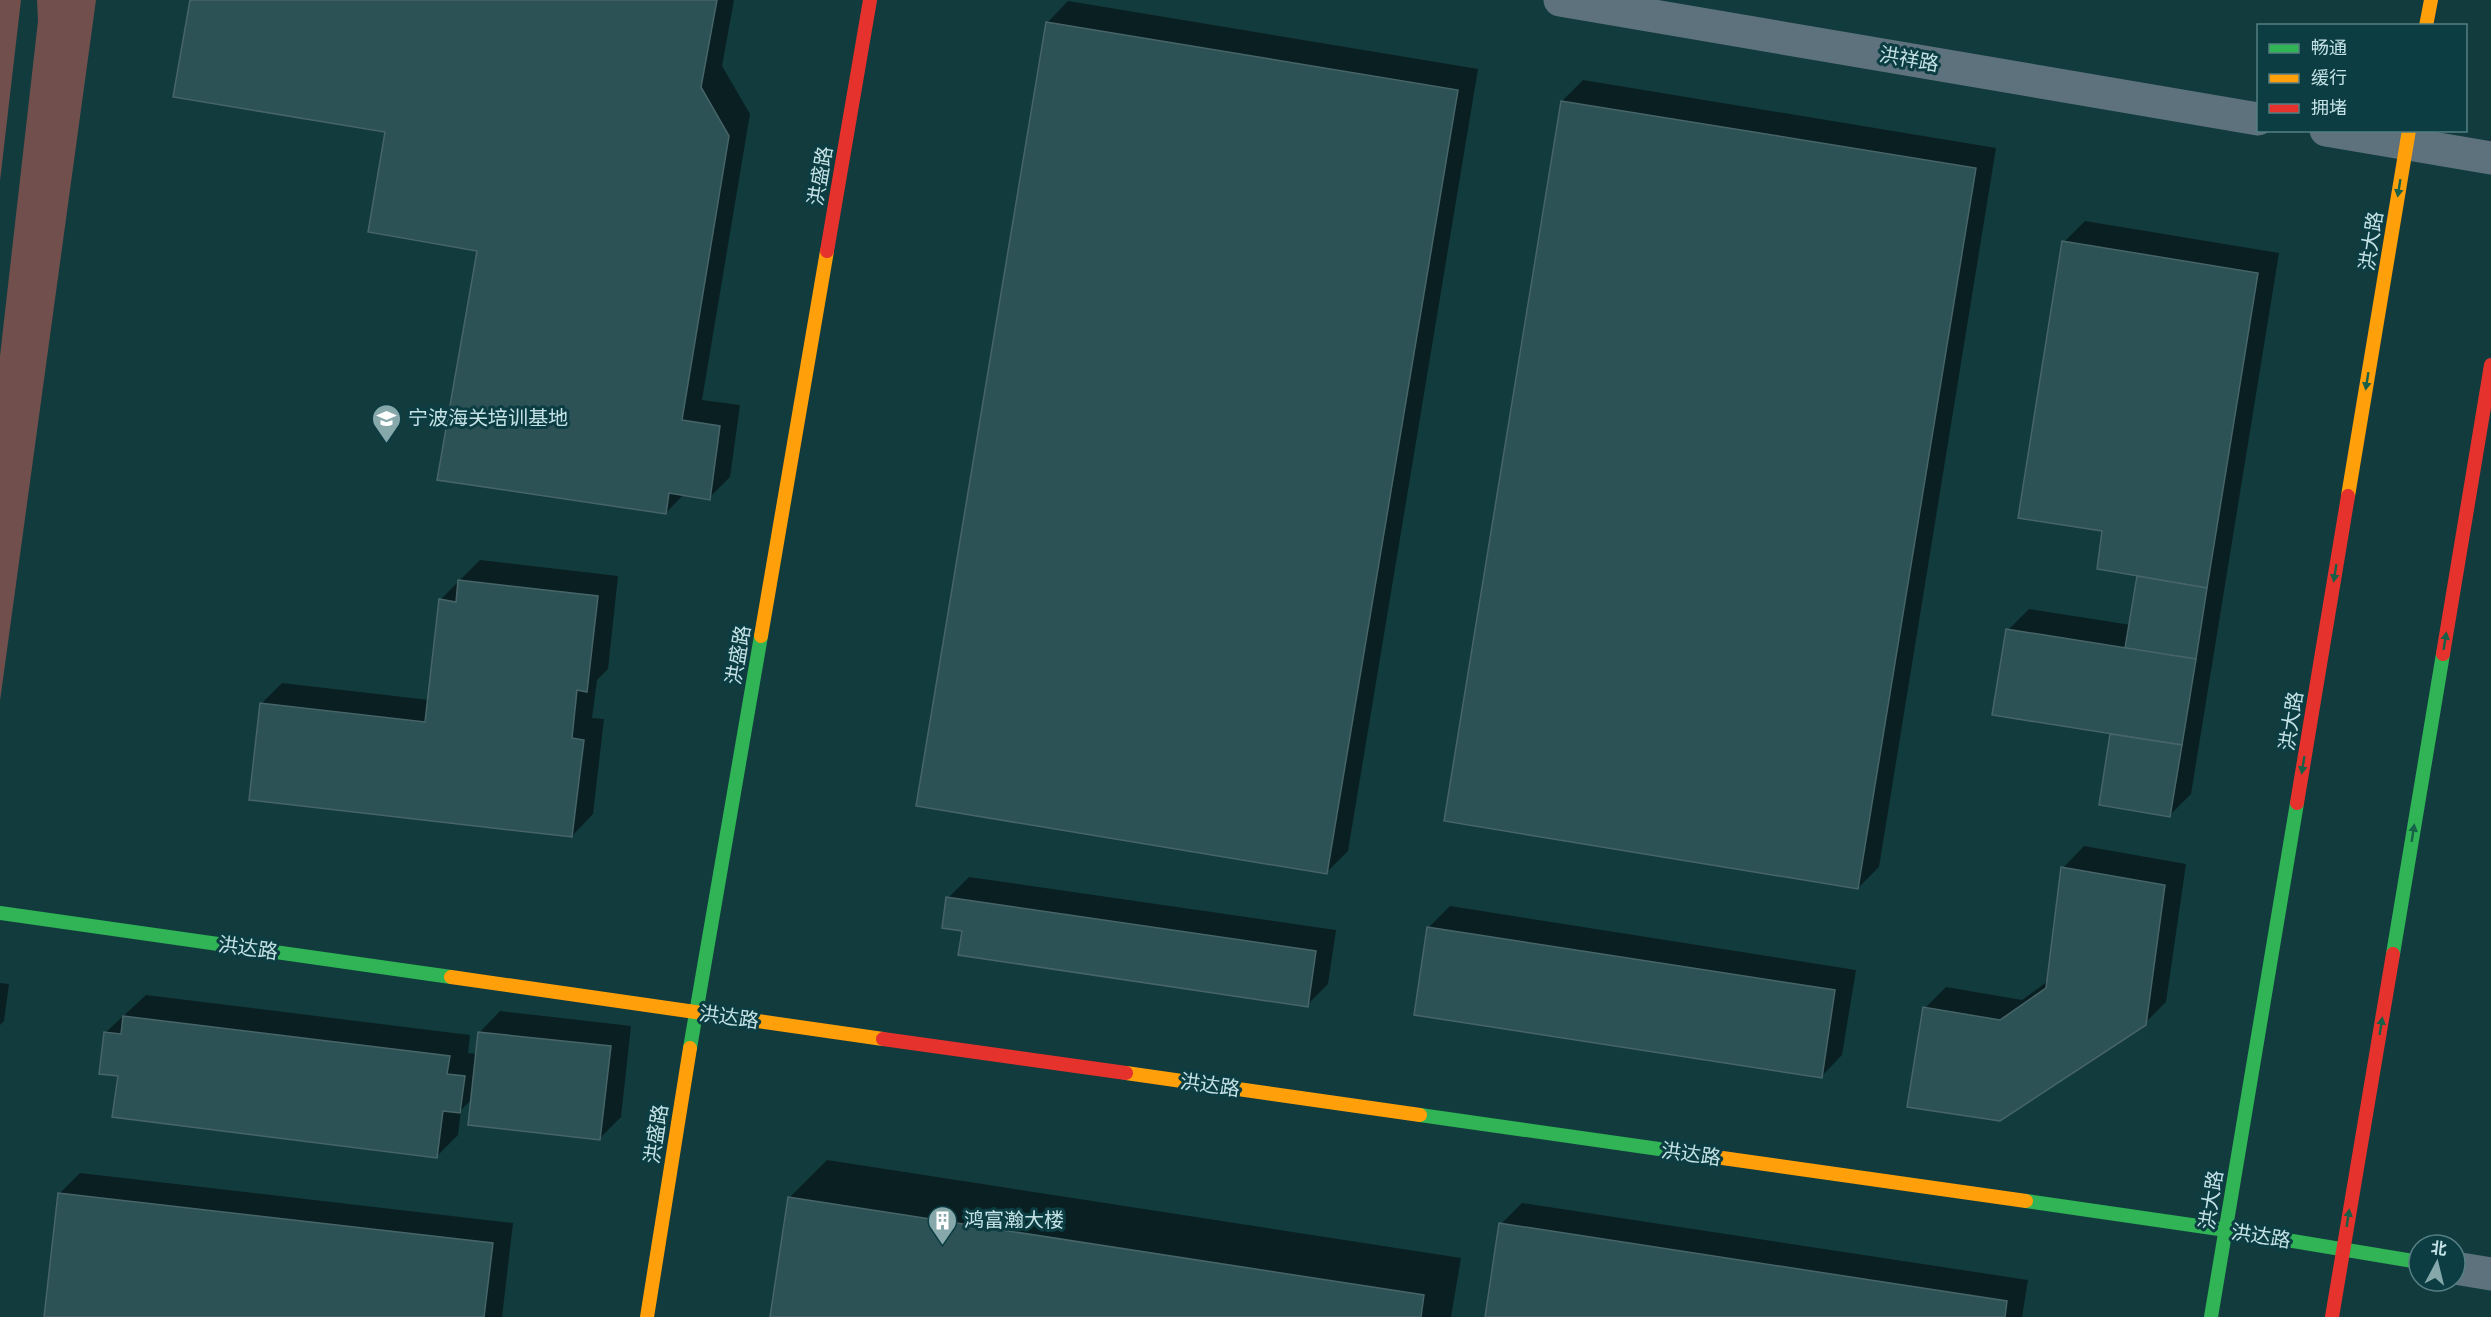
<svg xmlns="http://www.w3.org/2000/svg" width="2491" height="1317" font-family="'DM Sans','Noto Sans SC',sans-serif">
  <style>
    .green { fill: #714f4c }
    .shadow { fill: #0007 }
    .building { fill: #2d5255; stroke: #476568; stroke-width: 1.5 }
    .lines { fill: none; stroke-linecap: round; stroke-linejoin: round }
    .street { stroke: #5e727e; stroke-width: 33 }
    .fast { stroke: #30b455; stroke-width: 14 }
    .slow { stroke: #ff9f0a; stroke-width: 14 }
    .jam { stroke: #e5322d; stroke-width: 14 }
    .oneway { fill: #166148 }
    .labels { text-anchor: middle; stroke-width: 6; stroke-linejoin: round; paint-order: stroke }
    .street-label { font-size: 20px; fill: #c4e2e5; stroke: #0b3d42 }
    .poi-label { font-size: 20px; fill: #c4e2e5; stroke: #0b3d42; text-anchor: start }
  </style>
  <rect width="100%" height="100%" fill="#123b3e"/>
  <g class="green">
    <polygon points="0,0 21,0 0,181"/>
    <polygon points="37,0 96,0 0,701 0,356 38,21"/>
  </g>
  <g class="shadow">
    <polygon points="192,0 734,0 722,66 750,114 702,400 740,405 730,477 709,498 684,494 666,513 478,250 387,131"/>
    <polygon points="1068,1 1478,69 1348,851 1327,872 1047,23"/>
    <polygon points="1583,80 1996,148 1879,867 1858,888 1562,101"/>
    <polygon points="2085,221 2279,253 2191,794 2170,815 2101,804 2112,733 2008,630 2029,609 2131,625 2139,574 2104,530 2064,242"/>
    <polygon points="480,560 618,576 608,669 597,680 592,718 604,719 593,814 572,836 261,704 282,683 429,700 440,600"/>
    <polygon points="2084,846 2186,864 2166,1002 2145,1023 2000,1120 1925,1008 1946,987 2022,1000 2048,981 2063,868"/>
    <polygon points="969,877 1336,930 1328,984 1307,1005 963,930 948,898"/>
    <polygon points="1450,906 1856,970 1842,1055 1821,1077 1429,927"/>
    <polygon points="0,983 9,984 4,1021 0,1025"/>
    <polygon points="146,995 470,1035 468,1053 477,1054 479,1033 500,1011 631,1026 621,1117 600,1138 472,1099 461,1110 458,1135 437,1156 119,1075 105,1033"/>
    <polygon points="827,1160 1461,1258 1451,1317 771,1317 790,1197"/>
    <polygon points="80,1173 513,1223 502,1317 45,1317 59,1194"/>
    <polygon points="1522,1203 2028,1280 2022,1317 1487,1317 1501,1224"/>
  </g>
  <g class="building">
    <polygon points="190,0 717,0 701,87 729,136 682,420 720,426 710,500 669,493 666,514 437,480 477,251 368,232 385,132 173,97"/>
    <polygon points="1046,22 1458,90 1327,874 916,806"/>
    <polygon points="1561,101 1976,168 1858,889 1444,821"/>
    <polygon points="2062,241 2258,273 2207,588 2097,569 2102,531 2018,518"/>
    <polygon points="2137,576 2207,588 2196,659 2125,648"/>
    <polygon points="458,580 598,596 587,692 577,690 572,738 584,740 572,837 249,800 260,703 425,722 439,599 456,602"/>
    <polygon points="2006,629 2196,659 2182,745 1992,715"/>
    <polygon points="2110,734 2182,745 2170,817 2099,805"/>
    <polygon points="2061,867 2165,885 2146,1025 2000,1121 1907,1107 1923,1007 2000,1020 2046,988"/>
    <polygon points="946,897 1316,951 1308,1007 958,955 962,931 942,928"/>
    <polygon points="1427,927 1835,990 1822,1078 1414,1015"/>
    <polygon points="123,1016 450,1056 447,1074 465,1076 460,1113 443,1111 437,1158 112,1117 118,1076 99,1074 104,1032 121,1034"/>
    <polygon points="478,1032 611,1046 600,1140 468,1125"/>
    <polygon points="58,1193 493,1243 484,1317 44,1317"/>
    <polygon points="788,1197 1424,1295 1421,1317 770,1317"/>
    <polygon points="1499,1223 2007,1301 2005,1317 1485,1317"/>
  </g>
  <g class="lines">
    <g class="street">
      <polyline points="1560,0 2258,119"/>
      <polyline points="2326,130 2491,158"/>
      <polyline points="2455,1268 2491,1274"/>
    </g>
    <g class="fast">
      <polyline points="0,913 451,977"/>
      <polyline points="2393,954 2443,654"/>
      <polyline points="690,1048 761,636"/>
      <polyline points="1420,1115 1687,1153"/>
      <polyline points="2026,1201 2226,1230 2419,1262"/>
      <polyline points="2211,1317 2297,803"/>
    </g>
    <g class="slow">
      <polyline points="2426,26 2431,0"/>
      <polyline points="2348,496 2409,130"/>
      <polyline points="761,636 827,251"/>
      <polyline points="451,977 883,1039"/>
      <polyline points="1126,1073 1420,1115"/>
      <polyline points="1687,1153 2026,1201"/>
      <polyline points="647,1317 690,1048"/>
    </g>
    <g class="jam">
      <polyline points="827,251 870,0"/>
      <polyline points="2443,654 2491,365"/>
      <polyline points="2297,803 2348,496"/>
      <polyline points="883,1039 1126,1073"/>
      <polyline points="2332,1317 2393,954"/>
    </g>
  </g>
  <defs><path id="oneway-solid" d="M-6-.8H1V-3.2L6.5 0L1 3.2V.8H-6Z" transform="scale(1.5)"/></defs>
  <g class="oneway">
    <use href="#oneway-solid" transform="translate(2399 188) rotate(99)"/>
    <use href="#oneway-solid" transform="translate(2367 381) rotate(99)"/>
    <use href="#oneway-solid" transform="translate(2335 573) rotate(99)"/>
    <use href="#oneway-solid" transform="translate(2445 641) rotate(-81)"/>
    <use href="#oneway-solid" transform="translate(2303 765) rotate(99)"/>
    <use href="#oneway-solid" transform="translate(2413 833) rotate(-81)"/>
    <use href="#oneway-solid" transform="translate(2381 1026) rotate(-81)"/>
    <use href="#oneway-solid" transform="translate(2348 1218) rotate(-81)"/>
  </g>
  <defs>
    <symbol id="university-pin" viewBox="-11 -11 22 30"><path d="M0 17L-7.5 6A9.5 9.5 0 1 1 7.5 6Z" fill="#86a8ab" stroke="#0b3d42"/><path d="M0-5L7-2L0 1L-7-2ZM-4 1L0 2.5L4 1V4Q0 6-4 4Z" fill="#fff"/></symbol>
    <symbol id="building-pin" viewBox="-11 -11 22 30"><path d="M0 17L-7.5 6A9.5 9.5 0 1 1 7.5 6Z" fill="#86a8ab" stroke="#0b3d42"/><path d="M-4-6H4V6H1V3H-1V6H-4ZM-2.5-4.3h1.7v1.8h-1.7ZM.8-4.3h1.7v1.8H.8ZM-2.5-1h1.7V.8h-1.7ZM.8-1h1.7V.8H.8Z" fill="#fff"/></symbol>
  </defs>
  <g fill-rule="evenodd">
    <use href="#university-pin" x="370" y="402" width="33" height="45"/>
    <use href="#building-pin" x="926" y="1204" width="33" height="45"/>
  </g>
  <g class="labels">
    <g class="street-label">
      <text transform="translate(1909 59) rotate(10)" y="7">洪祥路</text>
      <text transform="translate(820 176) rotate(-80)" y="7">洪盛路</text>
      <text transform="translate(2371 241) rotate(-81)" y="7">洪大路</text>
      <text transform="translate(738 655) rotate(-80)" y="7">洪盛路</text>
      <text transform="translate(2291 721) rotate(-81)" y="7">洪大路</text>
      <text transform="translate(248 948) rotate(8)" y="7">洪达路</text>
      <text transform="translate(729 1017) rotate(8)" y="7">洪达路</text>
      <text transform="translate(1210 1085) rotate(8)" y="7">洪达路</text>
      <text transform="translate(656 1134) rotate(-81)" y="7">洪盛路</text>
      <text transform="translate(1691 1154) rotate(8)" y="7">洪达路</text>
      <text transform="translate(2211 1200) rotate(-81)" y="7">洪大路</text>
      <text transform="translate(2261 1236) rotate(9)" y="7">洪达路</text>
    </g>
    <g class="poi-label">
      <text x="408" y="425">宁波海关培训基地</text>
      <text x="964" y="1227">鸿富瀚大楼</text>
    </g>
  </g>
  <rect x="2257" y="24" width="210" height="108" fill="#0b3d42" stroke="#557f83" stroke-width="1.5"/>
  <rect x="2269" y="44" width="30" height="9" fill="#30b455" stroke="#557f83" stroke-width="1.5"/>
  <text x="2311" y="54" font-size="18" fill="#c4e2e5">畅通</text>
  <rect x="2269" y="74" width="30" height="9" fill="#ff9f0a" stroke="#557f83" stroke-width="1.5"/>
  <text x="2311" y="84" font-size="18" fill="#c4e2e5">缓行</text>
  <rect x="2269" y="104" width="30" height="9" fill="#e5322d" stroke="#557f83" stroke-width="1.5"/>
  <text x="2311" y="114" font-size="18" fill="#c4e2e5">拥堵</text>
  <g transform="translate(2437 1263) rotate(7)"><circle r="28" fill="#0b3d42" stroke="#557f83" stroke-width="1.5"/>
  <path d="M0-4.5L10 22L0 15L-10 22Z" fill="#86a8ab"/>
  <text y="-9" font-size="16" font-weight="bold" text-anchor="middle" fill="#c4e2e5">北</text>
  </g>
</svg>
